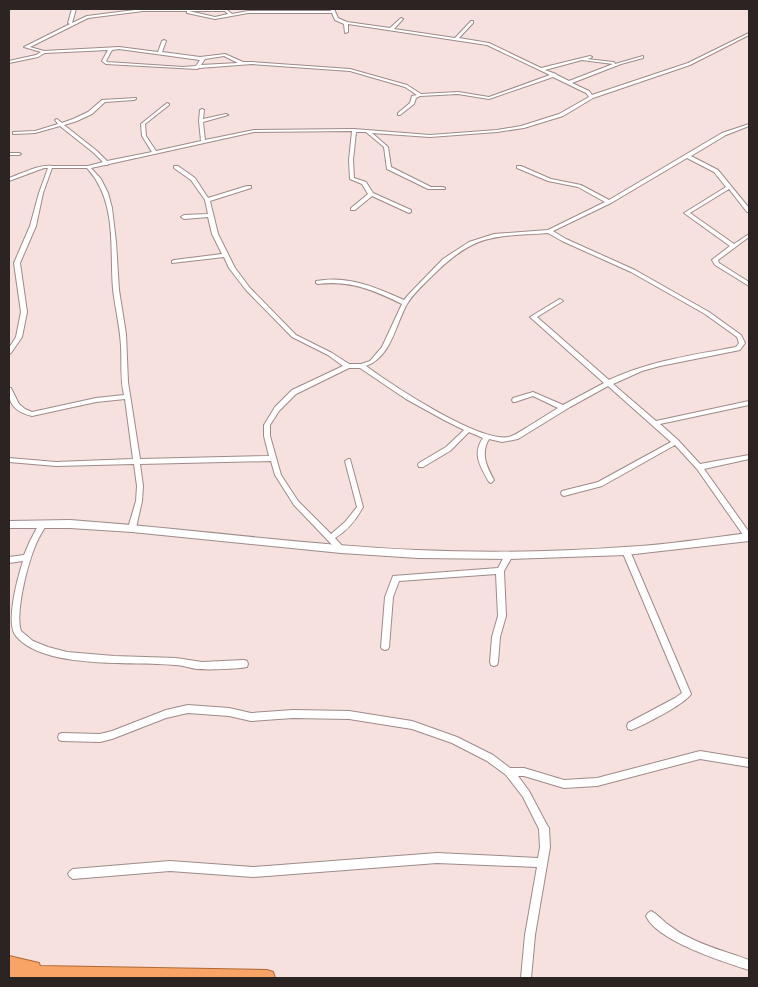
<svg xmlns="http://www.w3.org/2000/svg" width="758" height="987" font-family="'Roboto Condensed',sans-serif">
  <style>
    .lines { fill: none; stroke-linecap: round; stroke-linejoin: round }
    .minor-casing { stroke: #9e8b89; stroke-width: 2 }
    .tertiary-casing { stroke: #9e8b89; stroke-width: 2 }
    .trunk-casing { stroke: #af6836; stroke-width: 2 }
    .minor { fill: #fff; fill-rule: evenodd }
    .tertiary { fill: #fff; fill-rule: evenodd }
    .trunk { fill: #f8a466; fill-rule: evenodd }
  </style>
  <rect width="100%" height="100%" fill="#f6e1df"/>
  <g class="lines">
    <defs>
      <g id="minor">
        <path d="M72,9H76L72,23L87,16L143,9H226L232,14L248,11H331L330,9H334L338,18L347,22L390,28L401,18L403,19L394,29L455,38L471,21H473V23L459,38L489,43L541,68L590,56L592,57L591,58L587,59L613,62H614L615,64L643,56V58L621,64L572,83L589,91L592,95L688,63L749,33V35L690,65L593,98L563,116L524,128L497,132L430,137L372,133L388,147L391,167L431,187H443L445,188V189H428L387,169L384,147L366,132H356L353,160L354,178L366,182L373,193L411,210V212L409,213L372,196L355,210H351V208L368,194L362,184L350,179L349,160L352,131L254,132L109,164L107,165H105L91,168L101,179L108,193L112,208L116,242L119,290L126,334L128,382L140,459L269,456L264,436V425L275,407L292,390L343,366L328,355L292,337L246,290L229,268L224,257L172,263V261L174,260L222,254L212,234L208,217L184,219L181,217L184,215L208,214L205,200L191,180L174,168V166H178L195,178L208,198L247,186H251V188L210,201L218,234L235,268L250,288L296,335L332,353L349,364H361L370,361L382,347L402,304C373,290 350,280 318,284L316,283V281C347,275 376,287 404,300L409,294L443,259L469,242L494,234L548,230L605,202L578,187L548,181L517,168V166H521L551,179L581,185L609,200L722,133L749,124V126L726,135L691,156L718,170L749,208V212H747L729,189L690,213L734,244L749,234V237L718,260L719,263L749,282V286L715,265L712,260L713,259L730,246L684,213L726,187L714,172L687,158L611,203L553,231L566,239L635,270L709,312L741,335L745,343L740,350L660,366L642,371L613,384L656,421L749,401V405L660,424L678,440L700,464L749,455V459L704,469L749,532V540L746,539L697,469L675,445L602,486L564,496L562,495L561,493L562,491L598,482L671,442L608,386L570,407L518,439L502,442L489,439C480,454 487,467 494,480L491,483L489,482C480,466 472,454 483,438L469,432L450,451L423,467H419L418,465L419,463L446,447L464,430L444,420L406,399L360,368H349L296,394L279,411L270,425V436L281,475L298,501L331,534L345,522L357,507L345,461L348,459H350L363,507C356,520 348,530 335,538L345,549L344,551H338L294,505L275,475L271,461L140,464L143,486L142,501L136,528L135,530H129L128,528L136,501L137,486L134,464L56,466L9,462V458L56,462L133,459L125,399L96,402L32,416C16,412 8,405 9,388H11L19,404L25,409L32,412L96,398L124,395C120,379 122,362 121,346C120,326 115,308 113,289C110,253 116,212 96,180C94,176 90,172 87,168H52L43,193L36,226L20,263L27,312L22,337L11,353L9,354V348L16,337L21,312L14,263L30,226L39,193L48,168H44L9,181V178C23,173 39,164 53,166H88L103,162L94,153L60,126L35,133L15,134H13V132L35,131L58,124L55,120L57,119L62,123L73,119L88,112L102,100L136,98V99L134,100L105,102L92,114L77,121L64,125L97,151L107,161L152,152L142,136L141,124L167,103L169,104V105L145,124L146,136L156,151L201,141L199,121L200,110L202,109L204,110L203,119L226,114L228,115L203,122L205,140L254,130L354,129L430,135L497,130L521,126L559,114L589,97L586,93L553,77L489,99L458,94L420,96L416,98L414,104L400,115H398V113L410,103L412,96L417,95L405,87L350,71L252,64L199,68L197,69L106,64L102,61L108,50L45,53L38,57L9,63V61L36,55L41,52L24,47L70,24L68,23ZM143,11H187V13L215,19L248,13H332L335,20L344,24L345,33L348,32V24L487,45L550,75L489,97L458,92L421,94L407,85L350,69L252,62H243L225,54L200,57L162,52L166,41L164,40L162,41L158,52L119,47L44,51L30,47L88,18ZM189,11H225L228,14L215,17ZM119,49L200,60L196,66L183,67L107,62L106,61L112,50ZM224,56L238,63L201,65L205,59ZM582,60L613,64L569,81L557,75L556,74L545,70ZM548,233L562,241L631,272L705,314L737,337L739,343L736,347C692,355 650,361 609,380L537,317L563,301L560,299L558,300L530,317L604,383L563,405L533,392L513,398L512,400L513,402H515L533,396L558,408C548,414 539,420 529,426C522,430 516,435 509,437C479,443 392,385 366,366C391,357 395,326 407,304C413,294 422,286 430,278C443,265 456,253 472,245C493,234 525,235 548,233Z"/>
        <polygon points="9,153 19,153 21,154 19,155 9,155"/>
        <path d="M43,521L46,522L47,524C42,532 37,540 34,549C27,567 15,613 21,631L33,641L48,647L67,652L114,656L176,658L202,662L244,660L247,661L248,664L247,667C237,669 207,670 197,669C190,668 182,665 175,665C134,661 44,670 16,636C5,623 18,577 23,561L9,563V557L24,555L30,541L40,522Z"/>
        <path d="M626,548L629,549L630,551L691,694C685,704 644,725 631,730L628,729L627,726L628,723L675,698L682,693L622,551L623,549Z"/>
        <polygon points="509,552 512,553 513,555 504,571 506,616 500,637 498,662 497,665 494,666 491,665 490,662 492,637 498,616 496,574 399,581 393,597 389,647 388,649 385,650 382,649 381,647 385,597 393,576 498,568 506,553"/>
        <polygon points="188,705 229,708 251,713 293,710 349,711 412,721 457,737 493,755 510,768 524,768 564,780 597,778 700,751 749,759 749,767 700,759 597,786 564,788 524,776 518,776 529,791 547,825 549,828 550,847 535,935 531,978 521,978 525,935 537,867 437,863 253,877 170,871 73,879 70,877 68,874 70,871 73,869 170,861 253,867 437,853 538,858 540,847 539,829 523,797 506,775 487,761 452,743 412,729 349,719 293,718 251,721 229,716 188,713 166,718 112,739 100,742 62,741 59,740 58,737 59,734 62,733 100,734 112,731 166,710"/>
        <path d="M651,911C657,914 661,919 666,923C673,928 679,933 686,936C706,947 728,952 749,960V970C724,962 657,941 646,916L648,913Z"/>
      </g>
      <path id="tertiary" d="M70,520C186,528 301,545 417,550C486,553 556,552 625,547C666,545 708,538 749,533V541L626,555L509,559L418,558L341,553L132,532L70,528H9V521Z"/>
      <polygon id="trunk" points="9,956 39,963 40,966 267,970 273,972 275,978 9,978"/>
    </defs>
    <use href="#minor" class="minor-casing"/>
    <use href="#tertiary" class="tertiary-casing"/>
    <use href="#trunk" class="trunk-casing"/>
    <use href="#minor" class="minor"/>
    <use href="#tertiary" class="tertiary"/>
    <use href="#trunk" class="trunk"/>
  </g>
  <rect width="758" height="987" fill="none" stroke="#2b2423" stroke-width="20"/>
</svg>
